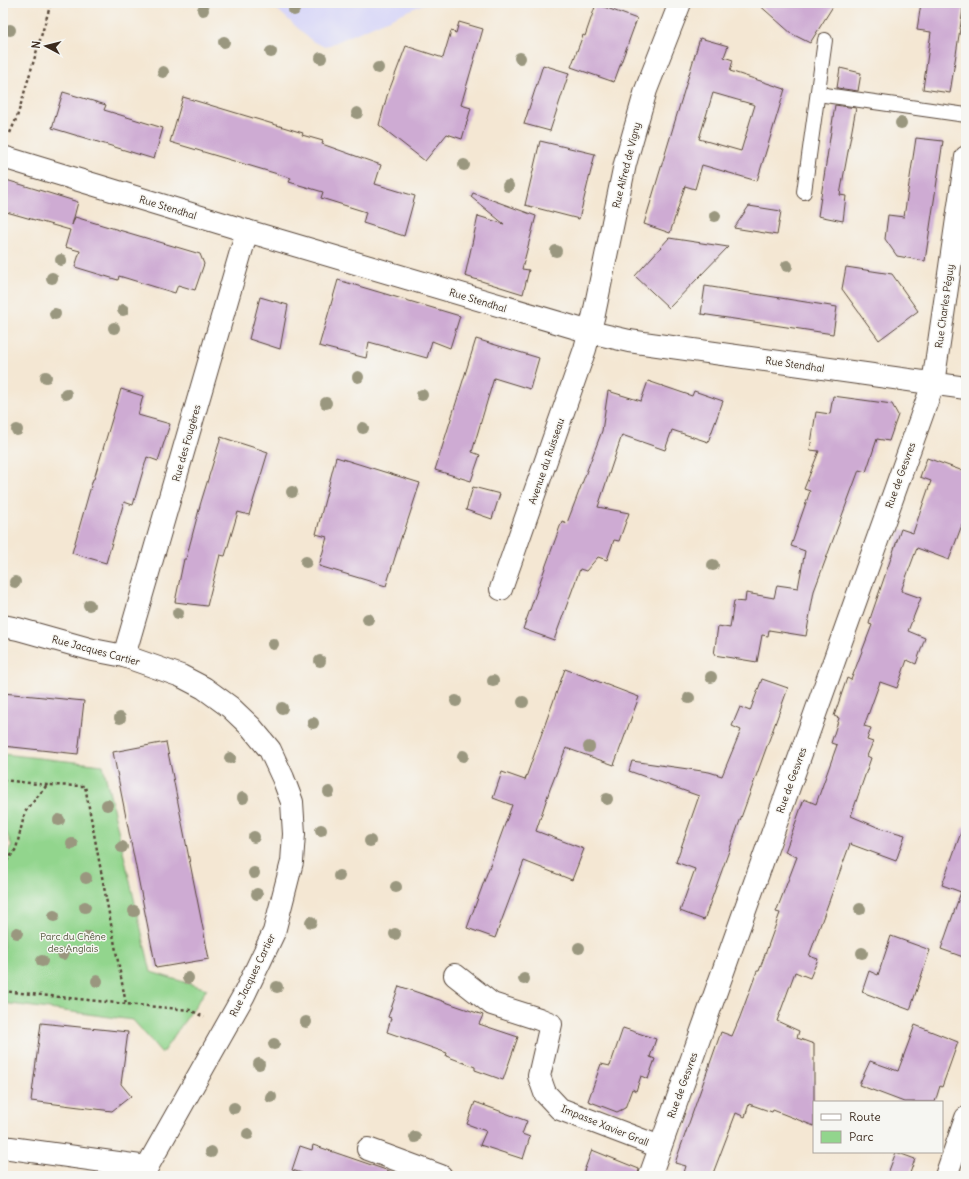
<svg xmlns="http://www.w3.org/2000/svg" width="969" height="1179" font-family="Delius,sans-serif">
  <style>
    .built { fill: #d8d7f8 }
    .green { fill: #92d58d; stroke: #668056 }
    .building { fill: #ceabd3; fill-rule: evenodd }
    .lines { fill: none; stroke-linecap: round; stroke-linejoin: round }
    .lane-casing { stroke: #574639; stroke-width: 16 }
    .street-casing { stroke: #574639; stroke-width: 24 }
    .path { stroke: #574639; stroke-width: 2.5; stroke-dasharray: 3 3; stroke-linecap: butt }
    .lane { stroke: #fff; stroke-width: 14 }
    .street { stroke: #fff; stroke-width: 22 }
    .tree { fill: #9a977f }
    .labels { text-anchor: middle; stroke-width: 3; stroke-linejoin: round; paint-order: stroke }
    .street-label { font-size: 10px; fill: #3b2a1e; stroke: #f6f6f2 }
    .park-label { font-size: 10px; fill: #51553a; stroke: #f6f6f2 }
  </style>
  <rect width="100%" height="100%" fill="#f6f6f2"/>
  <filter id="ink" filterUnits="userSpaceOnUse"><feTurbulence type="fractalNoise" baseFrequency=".025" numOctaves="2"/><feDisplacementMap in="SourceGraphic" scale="8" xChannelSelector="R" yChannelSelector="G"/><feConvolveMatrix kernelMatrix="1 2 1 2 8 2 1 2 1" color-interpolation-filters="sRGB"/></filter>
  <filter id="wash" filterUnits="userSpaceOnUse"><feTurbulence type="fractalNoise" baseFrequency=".012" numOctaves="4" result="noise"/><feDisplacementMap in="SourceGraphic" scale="16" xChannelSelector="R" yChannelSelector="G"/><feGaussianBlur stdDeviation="0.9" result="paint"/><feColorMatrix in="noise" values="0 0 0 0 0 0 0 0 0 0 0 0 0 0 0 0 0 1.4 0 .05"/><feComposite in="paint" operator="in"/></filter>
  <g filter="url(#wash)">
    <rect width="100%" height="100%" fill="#f4e7d3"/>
    <polygon class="built" points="270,3 426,3 325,47 312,41"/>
    <polygon class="green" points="3,754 103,765 151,972 207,989 162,1053 133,1020 3,1003 3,859 12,846 3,825"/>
    <g id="blocks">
      <g class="building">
        <polygon points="757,3 835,3 810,43 792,34"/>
        <polygon points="921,3 964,3 950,93 923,89 931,32 917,30"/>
        <polygon points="596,4 637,19 614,82 571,67 583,35 585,36"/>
        <polygon points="459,22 483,29 461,105 471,108 462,139 447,134 425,161 379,125 387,96 406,46 443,58 451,31 456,33"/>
        <path d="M700,38L728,46L724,57L733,60L730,71L785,89L757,181L702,165L695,189L685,186L670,233L644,224ZM713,93L755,105L741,151L699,139Z"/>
        <polygon points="543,65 569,73 550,131 524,124"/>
        <polygon points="840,68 861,73 858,91 837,88"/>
        <polygon points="63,92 106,105 104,110 163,128 154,159 52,128"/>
        <polygon points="183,97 303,133 302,135 323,141 322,144 381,165 375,184 415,196 404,236 363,223 366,212 321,198 323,192 289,182 291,178 170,142"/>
        <polygon points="835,105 856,108 840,195 846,196 843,221 818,216"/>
        <polygon points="916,138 943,141 925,261 897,256 885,239 888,215 904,217"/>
        <polygon points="540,141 595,154 579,219 525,205"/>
        <polygon points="3,179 78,202 72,225 75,217 200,254 204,264 195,290 178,285 175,293 119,276 118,280 75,267 80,251 65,247 70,230 3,211"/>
        <polygon points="473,193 536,216 522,269 529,270 523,294 465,276 478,216 504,224 471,197"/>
        <polygon points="749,206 781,211 777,235 734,228"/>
        <polygon points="669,238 728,247 669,308 635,276"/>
        <polygon points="846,267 892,274 918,311 879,340 842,289"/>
        <polygon points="338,280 460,316 450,348 432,341 427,358 369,342 366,358 319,346"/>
        <polygon points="705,286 837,307 833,334 701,314"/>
        <polygon points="260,297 288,305 280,349 249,339"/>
        <polygon points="476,339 539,358 530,389 494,378 472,452 480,455 471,481 435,470"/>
        <polygon points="648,381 692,396 694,391 723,401 708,442 672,430 665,450 622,435 598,507 629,513 619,541 614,540 607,560 598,557 586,571 580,569 554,640 523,629 562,521 567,523 602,431 608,391 641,401"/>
        <polygon points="121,389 143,396 138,415 170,424 158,461 147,457 133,505 124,502 106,563 72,553 93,479 94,479"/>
        <polygon points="833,396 892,404 898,415 889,441 877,439 866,472 859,470 814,591 806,636 769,630 768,636 762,635 757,662 714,655 718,626 730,628 734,601 745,602 746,593 774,598 777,585 798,588 805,551 791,546 810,491 804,489 819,451 810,450 816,412 830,414"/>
        <polygon points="221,437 268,452 249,515 238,512 225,556 220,555 207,606 175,602 184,559 186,559 201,502"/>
        <polygon points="336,457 420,483 403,535 402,535 386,586 319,566 327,537 316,534"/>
        <polygon points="927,458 966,472 966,514 949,560 917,548 901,591 921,598 908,631 925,638 916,664 907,660 897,688 880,682 864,726 871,728 867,740 873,742 867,756 871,758 851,816 877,827 905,835 896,861 850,844 809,956 818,959 810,978 795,972 777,1021 799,1031 797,1038 814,1044 814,1126 773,1110 772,1112 749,1104 745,1117 736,1113 712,1176 683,1176 686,1166 675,1163 721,1032 732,1036 740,1017 757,971 759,971 780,913 776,912 797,857 785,852 804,799 816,804 837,745 831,743 839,718 834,716 847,678 851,680 872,625 869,624 871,616 901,529 913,533 931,481 920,477"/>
        <polygon points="473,487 500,494 492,519 466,510"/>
        <polygon points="565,669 639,697 614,765 566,748 550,789 536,831 584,849 572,880 524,861 495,938 467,928 512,805 493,798 502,772 525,780"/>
        <polygon points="762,679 788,688 704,920 680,911 695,869 676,862 699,796 629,771 632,761 709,772 722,776 741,730 732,726 740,707 750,711"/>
        <polygon points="3,693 84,701 78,754 3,746"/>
        <polygon points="166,742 209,959 156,968 113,752"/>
        <polygon points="963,827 966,827 966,958 941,949 961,892 942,885"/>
        <polygon points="891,936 930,950 910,1010 862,992 869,971 878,975"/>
        <polygon points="399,986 483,1015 479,1024 518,1037 503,1080 475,1070 475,1067 446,1056 447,1053 387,1032 391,1018 388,1017"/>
        <polygon points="41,1023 128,1032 121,1084 131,1096 112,1111 31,1101"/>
        <polygon points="915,1025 958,1042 942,1087 940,1086 935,1102 904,1102 859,1085 870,1061 898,1071"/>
        <polygon points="623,1028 656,1039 650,1057 655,1059 648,1079 641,1076 636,1091 632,1089 625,1108 617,1112 588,1101 601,1064 610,1066"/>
        <polygon points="475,1102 527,1121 522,1134 530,1137 523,1159 480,1145 486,1131 467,1124"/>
        <polygon points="313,1145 392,1172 391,1176 311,1176 292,1170 300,1146 312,1150"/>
        <polygon points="592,1150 639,1169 638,1176 582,1176"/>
        <polygon points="896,1152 915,1159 909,1176 887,1176"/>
      </g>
    </g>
  </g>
  <g filter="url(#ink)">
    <use href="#blocks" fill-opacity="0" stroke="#574639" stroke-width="1"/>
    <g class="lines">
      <defs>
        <g id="lane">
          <polyline points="818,94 966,115"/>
          <polyline points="804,192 825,40"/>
        </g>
        <g id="street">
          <polyline points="3,157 247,231 590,332 629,341 966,388"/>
          <polyline points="501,589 585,349 594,314 625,164 646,90 680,3"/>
          <polyline points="3,626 18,629 93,650 124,656 181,676 204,688 230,707 251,727 270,750 283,778 292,802 294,834 292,862 274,932 244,995 147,1167 145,1176"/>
          <polyline points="124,656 247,231"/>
          <polyline points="455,975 492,1004 539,1019 551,1024 539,1076 545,1093 560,1109 660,1147"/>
          <polyline points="3,1147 147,1167"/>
          <polyline points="368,1149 441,1176"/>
          <polyline points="650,1176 933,384 966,157"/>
          <polyline points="946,1176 966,1118"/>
        </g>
      </defs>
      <use href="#lane" class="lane-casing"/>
      <use href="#street" class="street-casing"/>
      <g class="path">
        <polyline points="10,133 17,117 51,3"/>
        <polyline points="3,780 47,785 85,786 126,1004 190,1010 204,1017"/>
        <polyline points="3,866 16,849 25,812 47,785"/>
        <polyline points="3,991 126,1004"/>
      </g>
      <use href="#lane" class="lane"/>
      <use href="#street" class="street"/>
    </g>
    <g class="tree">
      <circle cx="203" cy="10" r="6"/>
      <circle cx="294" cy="10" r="6"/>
      <circle cx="10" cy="30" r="6"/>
      <circle cx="224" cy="42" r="6"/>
      <circle cx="271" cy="52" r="6"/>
      <circle cx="321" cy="58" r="6"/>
      <circle cx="520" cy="58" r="6"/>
      <circle cx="378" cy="68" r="6"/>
      <circle cx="163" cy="72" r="6"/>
      <circle cx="357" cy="113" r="6"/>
      <circle cx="901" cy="123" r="6"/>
      <circle cx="464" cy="165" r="6"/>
      <circle cx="508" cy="186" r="6"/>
      <circle cx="715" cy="216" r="6"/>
      <circle cx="556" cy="251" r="6"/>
      <circle cx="61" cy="260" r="6"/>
      <circle cx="787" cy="266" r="6"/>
      <circle cx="52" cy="278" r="6"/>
      <circle cx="123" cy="310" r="6"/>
      <circle cx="55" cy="314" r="6"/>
      <circle cx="114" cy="328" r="6"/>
      <circle cx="46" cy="377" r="6"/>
      <circle cx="358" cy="377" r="6"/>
      <circle cx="66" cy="394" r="6"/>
      <circle cx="422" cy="395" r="6"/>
      <circle cx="326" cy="403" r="6"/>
      <circle cx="363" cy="428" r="6"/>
      <circle cx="17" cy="430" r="6"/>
      <circle cx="292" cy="492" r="6"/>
      <circle cx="306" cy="562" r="6"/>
      <circle cx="713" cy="565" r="6"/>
      <circle cx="15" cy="582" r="6"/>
      <circle cx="89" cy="605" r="6"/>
      <circle cx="178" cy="613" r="6"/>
      <circle cx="368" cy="619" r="6"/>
      <circle cx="273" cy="644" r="6"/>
      <circle cx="320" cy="661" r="6"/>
      <circle cx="711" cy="677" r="6"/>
      <circle cx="493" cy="681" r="6"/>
      <circle cx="689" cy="698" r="6"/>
      <circle cx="456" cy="701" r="6"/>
      <circle cx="523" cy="702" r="6"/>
      <circle cx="282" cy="708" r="6"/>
      <circle cx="120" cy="718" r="6"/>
      <circle cx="313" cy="723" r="6"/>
      <circle cx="589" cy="747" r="6"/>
      <circle cx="463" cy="756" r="6"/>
      <circle cx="230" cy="758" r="6"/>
      <circle cx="329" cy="792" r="6"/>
      <circle cx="243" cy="798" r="6"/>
      <circle cx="607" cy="799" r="6"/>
      <circle cx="107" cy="805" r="6"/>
      <circle cx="59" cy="820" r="6"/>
      <circle cx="321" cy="830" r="6"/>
      <circle cx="254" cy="837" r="6"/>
      <circle cx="370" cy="841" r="6"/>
      <circle cx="72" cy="844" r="6"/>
      <circle cx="122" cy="847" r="6"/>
      <circle cx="254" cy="873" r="6"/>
      <circle cx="339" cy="876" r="6"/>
      <circle cx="86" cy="878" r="6"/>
      <circle cx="396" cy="887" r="6"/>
      <circle cx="257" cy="894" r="6"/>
      <circle cx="85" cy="907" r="6"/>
      <circle cx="860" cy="909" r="6"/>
      <circle cx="134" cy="911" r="6"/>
      <circle cx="54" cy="916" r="6"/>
      <circle cx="311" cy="922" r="6"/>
      <circle cx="17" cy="933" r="6"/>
      <circle cx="395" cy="934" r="6"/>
      <circle cx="88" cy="937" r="6"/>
      <circle cx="579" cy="948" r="6"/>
      <circle cx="862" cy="953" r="6"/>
      <circle cx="63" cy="954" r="6"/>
      <circle cx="42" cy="961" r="6"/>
      <circle cx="188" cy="978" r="6"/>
      <circle cx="524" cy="979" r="6"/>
      <circle cx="97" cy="981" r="6"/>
      <circle cx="277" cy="987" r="6"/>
      <circle cx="306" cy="1022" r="6"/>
      <circle cx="274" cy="1044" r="6"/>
      <circle cx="259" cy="1064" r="6"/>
      <circle cx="271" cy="1097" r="6"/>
      <circle cx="234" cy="1108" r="6"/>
      <circle cx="248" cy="1134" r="6"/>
      <circle cx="415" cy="1137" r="6"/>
      <circle cx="211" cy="1152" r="6"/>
    </g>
  </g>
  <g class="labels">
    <g class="street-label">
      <text transform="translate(626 165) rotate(-76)" y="4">Rue Alfred de Vigny</text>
      <text transform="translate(168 207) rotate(17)" y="4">Rue Stendhal</text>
      <text transform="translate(478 300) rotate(17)" y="4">Rue Stendhal</text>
      <text transform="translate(944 306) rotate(-82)" y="4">Rue Charles Péguy</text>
      <text transform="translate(795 364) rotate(8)" y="4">Rue Stendhal</text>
      <text transform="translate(186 443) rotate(-74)" y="4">Rue des Fougères</text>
      <text transform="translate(546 461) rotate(-71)" y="4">Avenue du Ruisseau</text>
      <text transform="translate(900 475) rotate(-70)" y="4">Rue de Gesvres</text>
      <text transform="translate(96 650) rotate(15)" y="4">Rue Jacques Cartier</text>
      <text transform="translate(791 780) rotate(-70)" y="4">Rue de Gesvres</text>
      <text transform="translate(252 975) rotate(-64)" y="4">Rue Jacques Cartier</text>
      <text transform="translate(682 1085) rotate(-70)" y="4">Rue de Gesvres</text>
      <text transform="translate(605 1125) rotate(22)" y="4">Impasse Xavier Grall</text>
    </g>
    <g class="park-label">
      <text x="73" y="940">Parc du Chêne<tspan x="73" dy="12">des Anglais</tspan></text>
    </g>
  </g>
  <rect width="969" height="1179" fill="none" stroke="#f6f6f2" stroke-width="16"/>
  <rect x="813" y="1101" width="130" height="52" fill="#f6f6f2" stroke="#aba49d"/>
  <rect x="821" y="1114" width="20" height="6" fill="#ffffff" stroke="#aba49d"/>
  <text x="849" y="1121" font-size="12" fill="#3b2a1e">Route</text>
  <rect x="821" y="1131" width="20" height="12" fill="#92d58d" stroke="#aba49d"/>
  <text x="849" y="1141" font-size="12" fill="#3b2a1e">Parc</text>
  <g transform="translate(46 46) rotate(277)" stroke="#f6f6f2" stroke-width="3" paint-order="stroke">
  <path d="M0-3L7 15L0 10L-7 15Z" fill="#3b2a1e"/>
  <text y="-6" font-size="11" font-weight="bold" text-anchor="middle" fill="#3b2a1e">N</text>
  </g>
</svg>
